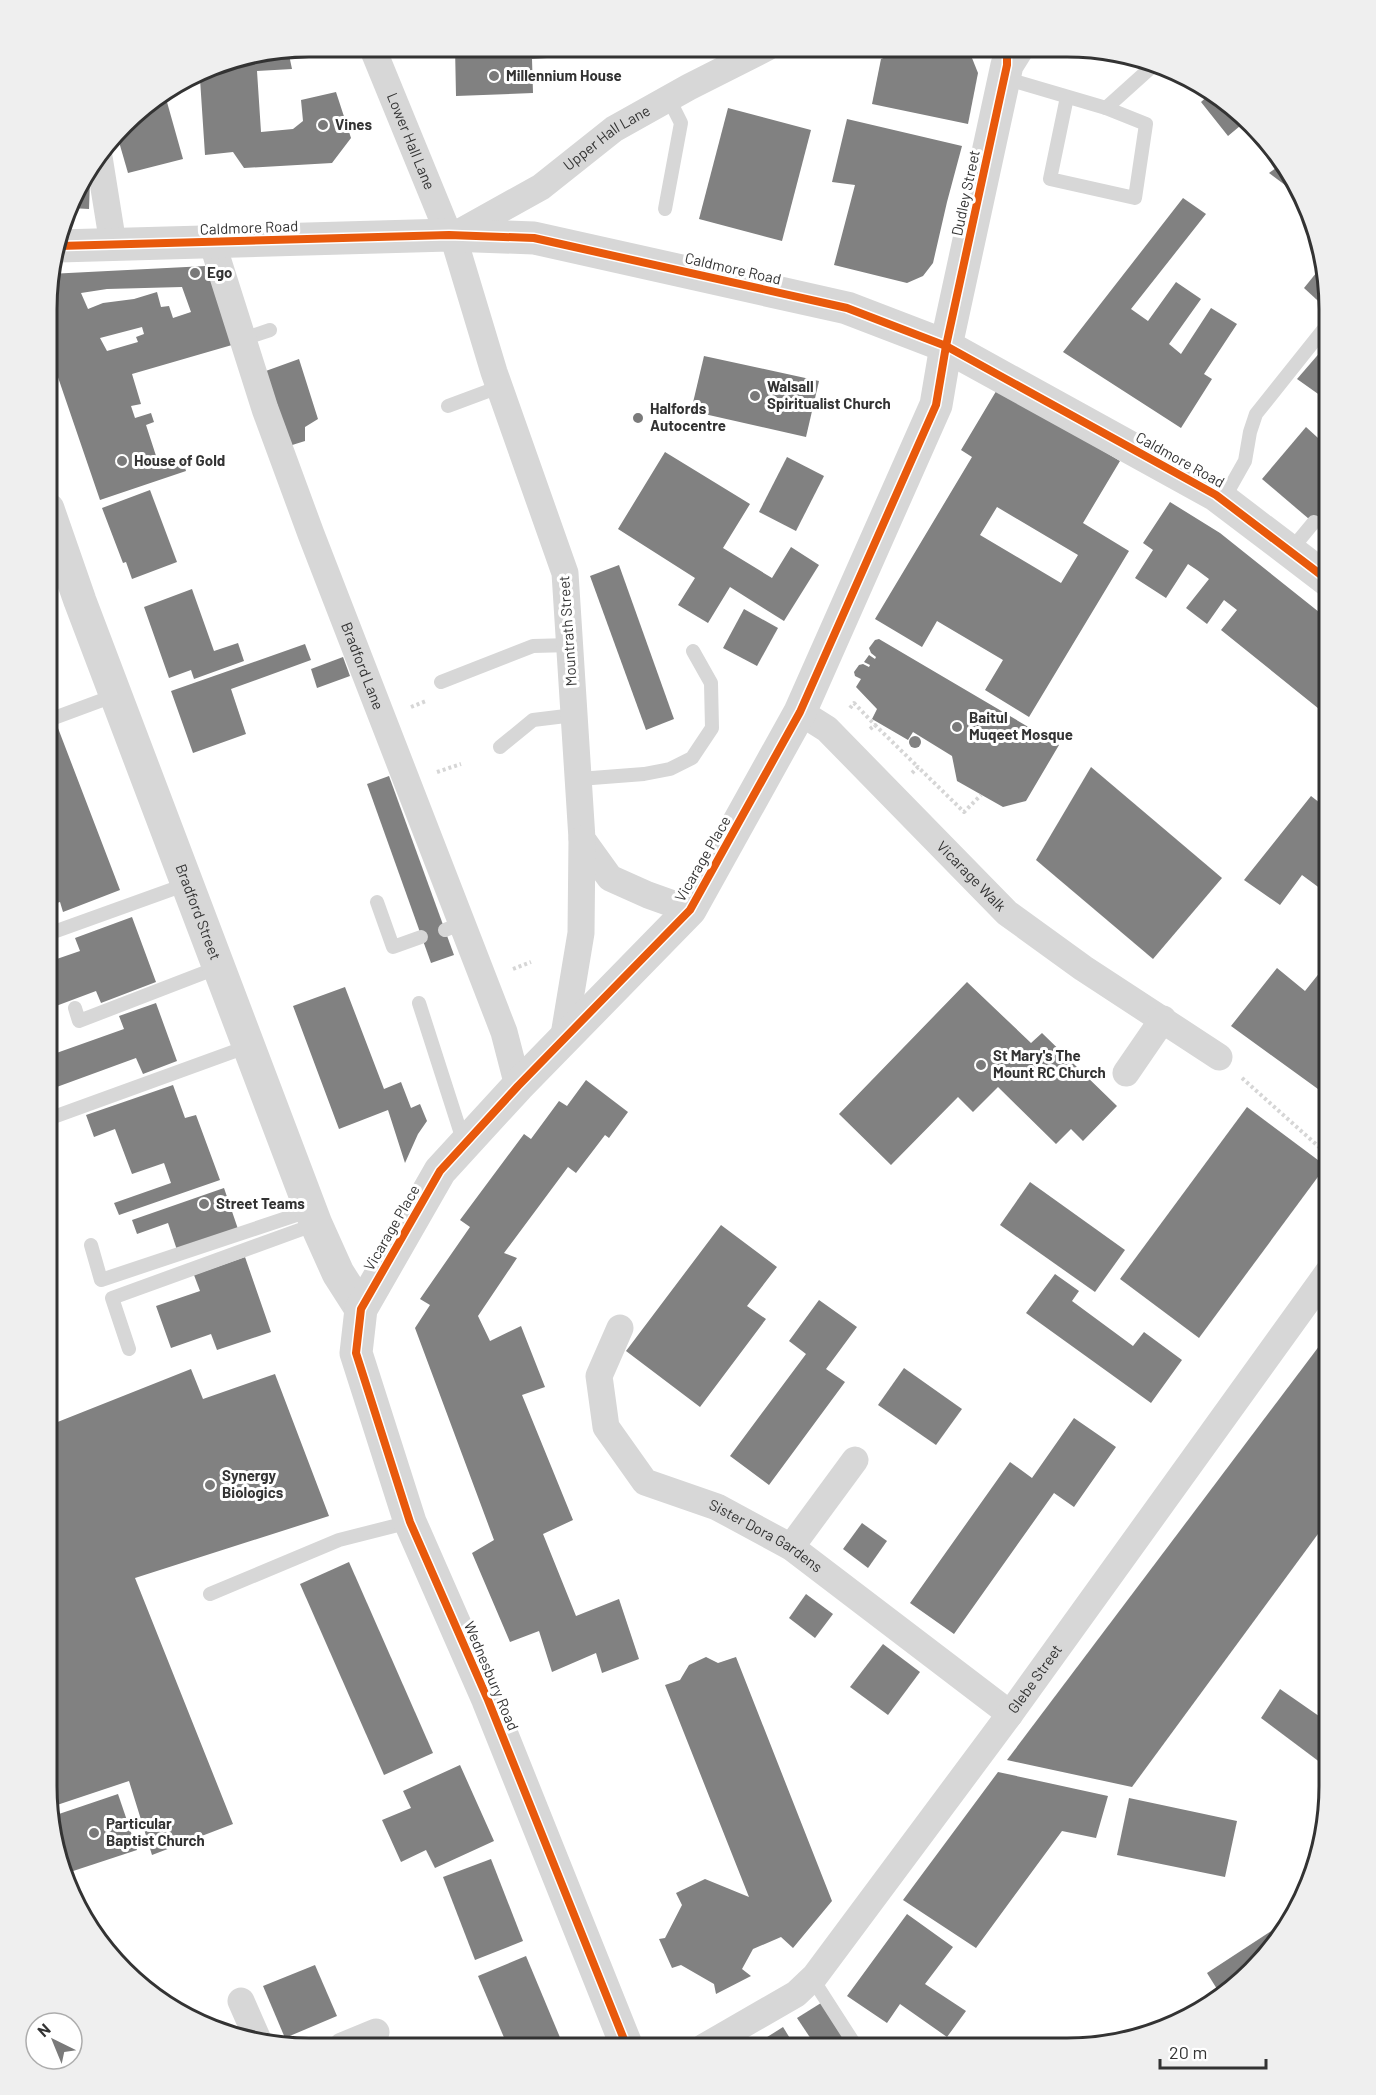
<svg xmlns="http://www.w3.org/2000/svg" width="1376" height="2095" font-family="Barlow,sans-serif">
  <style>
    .building { fill: #818181; fill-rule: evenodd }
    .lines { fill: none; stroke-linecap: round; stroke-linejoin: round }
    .path { stroke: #d6d6d6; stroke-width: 4; stroke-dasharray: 3 3; stroke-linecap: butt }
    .service { stroke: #d7d7d7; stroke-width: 14 }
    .minor { stroke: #d7d7d7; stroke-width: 27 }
    .tertiary { stroke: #d7d7d7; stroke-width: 33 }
    .cycleway-casing { stroke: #fff; stroke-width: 11 }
    .cycleway { stroke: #e8590c; stroke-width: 8 }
    .poi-dot { fill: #7a7a7a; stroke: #fff; stroke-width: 2 }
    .labels { text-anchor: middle; stroke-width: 6; stroke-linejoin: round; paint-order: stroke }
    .poi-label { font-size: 15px; font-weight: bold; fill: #333; stroke: #fff; text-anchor: start }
    .street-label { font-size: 15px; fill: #333; stroke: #fff }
    .rim { fill: none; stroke: #333; stroke-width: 3 }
  </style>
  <rect width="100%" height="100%" fill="#fff"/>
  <g class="building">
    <polygon points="455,47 547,47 547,58 532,59 533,93 456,96"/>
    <polygon points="906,48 968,48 978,73 968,124 872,104 881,59"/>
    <polygon points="288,50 292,69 257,71 261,132 293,129 303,121 301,100 336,92 351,138 332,163 244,168 233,152 205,155 200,79 198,76 225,61"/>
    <polygon points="1212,92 1226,101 1275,149 1305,200 1269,173 1276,168 1240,126 1228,136 1201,102"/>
    <polygon points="165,95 183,159 128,173 117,135 136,112"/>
    <polygon points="728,108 811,130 782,241 699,219"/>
    <polygon points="847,119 962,146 947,202 933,263 923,276 907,283 834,265 855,185 832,182"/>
    <polygon points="82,177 90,178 89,209 71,208"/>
    <polygon points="1183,198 1206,214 1131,309 1148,321 1176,282 1201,299 1169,344 1181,354 1211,308 1237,324 1204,374 1212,379 1181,428 1063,352"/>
    <path d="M206,266L232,345L132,374L141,404L131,406L135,418L151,413L154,422L146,425L159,465L182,457L186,471L100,500L49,351V274ZM182,287L191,312L173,318L169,306L161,307L157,292L134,299L103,303L88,309L81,293L107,289ZM142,327L144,334L136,337L138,342L107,351L100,338Z"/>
    <polygon points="1321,267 1330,309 1329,311 1304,288"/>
    <polygon points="1329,342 1329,386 1321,396 1297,379"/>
    <polygon points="704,356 819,381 806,437 691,411"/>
    <polygon points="299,359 318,419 305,427 305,441 289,446 263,372"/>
    <path d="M998,388L1120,461L1083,523L1129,551L1029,717L985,690L1003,660L937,621L922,647L875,619L972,457L961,450ZM997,507L1078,555L1061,583L980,535Z"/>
    <polygon points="1306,427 1329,448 1329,536 1262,479"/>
    <polygon points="665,452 750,504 723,548 772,578 791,547 819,565 784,621 730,587 708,623 678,605 695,578 618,529"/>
    <polygon points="787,457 824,476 796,531 759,512"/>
    <polygon points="150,490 177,562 132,579 126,562 123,563 102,508"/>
    <polygon points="1170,502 1220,533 1329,620 1329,717 1221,630 1237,610 1224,600 1207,624 1186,608 1209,579 1197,570 1188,564 1166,598 1135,578 1153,550 1143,543"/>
    <polygon points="619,565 674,719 646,730 590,576"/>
    <polygon points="192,589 214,651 238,643 244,661 194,679 191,670 169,678 144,607"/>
    <polygon points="744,609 778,628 757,666 723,648"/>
    <polygon points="879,639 1059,745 1026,801 1003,807 957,781 952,756 913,732 908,740 872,719 877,709 856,687 861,679 855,676 854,672 859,665 863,664 869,667 870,665 864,662 869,655 875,659 876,657 871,653 869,648 875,640"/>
    <polygon points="305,644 311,660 231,689 246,734 193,753 171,691"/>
    <polygon points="343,657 350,676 317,688 311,669"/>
    <polygon points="48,702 120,890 63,912 60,902 48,906 48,867 50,866 48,859"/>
    <circle cx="915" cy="742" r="6"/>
    <polygon points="1091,767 1222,878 1153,959 1036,860"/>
    <polygon points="389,776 454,955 431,963 367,784"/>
    <polygon points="1311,796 1329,810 1329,895 1302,875 1280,905 1244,880"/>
    <polygon points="132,917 156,982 101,1003 96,991 48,1009 48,962 80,951 75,938"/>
    <polygon points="1329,961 1329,1097 1231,1026 1277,968 1305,991"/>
    <polygon points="967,982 1031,1043 1042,1033 1117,1106 1083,1141 1071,1129 1056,1144 998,1087 973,1112 958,1097 891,1165 839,1114"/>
    <polygon points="345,987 384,1089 401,1082 411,1108 420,1104 427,1121 418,1134 405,1163 388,1110 339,1129 293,1006"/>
    <polygon points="156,1003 177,1061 143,1074 136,1058 54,1088 48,1072 48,1056 124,1029 119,1016"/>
    <polygon points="586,1080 628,1112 609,1138 605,1135 576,1173 568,1167 504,1253 517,1258 478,1316 490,1341 521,1326 545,1387 522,1395 573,1520 543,1534 576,1616 619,1599 639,1659 602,1673 596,1653 552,1672 539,1631 510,1642 472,1553 494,1540 415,1328 430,1305 420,1299 470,1227 460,1220 524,1134 531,1139 559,1101 567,1106"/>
    <polygon points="173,1085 185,1118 196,1115 220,1180 119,1215 114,1203 171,1183 164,1163 132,1174 115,1129 94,1137 86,1115"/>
    <polygon points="1329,1103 1329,1121 1320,1114"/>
    <polygon points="1247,1107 1326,1166 1199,1338 1120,1279"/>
    <polygon points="1030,1182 1125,1250 1095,1292 1000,1225"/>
    <polygon points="224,1188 238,1229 177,1250 168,1223 137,1234 132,1220"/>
    <polygon points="721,1225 777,1267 747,1306 766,1319 700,1407 626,1351"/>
    <polygon points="245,1257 271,1332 217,1350 211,1334 171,1348 156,1306 200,1291 194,1275"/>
    <polygon points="1055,1274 1079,1291 1072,1301 1133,1346 1144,1332 1182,1360 1151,1403 1026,1313"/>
    <polygon points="819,1300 857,1327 826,1369 845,1382 769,1485 730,1456 806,1354 789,1341"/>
    <polygon points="1329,1333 1329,1519 1132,1787 1007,1760"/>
    <polygon points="904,1368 962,1409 936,1445 878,1405"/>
    <polygon points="191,1369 203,1399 275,1374 329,1516 135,1578 233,1824 152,1855 129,1781 51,1807 46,1786 47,1421 50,1425"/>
    <polygon points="1074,1418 1116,1447 1074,1507 1054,1493 954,1634 910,1603 1010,1462 1032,1478"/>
    <polygon points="862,1523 887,1541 868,1568 843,1549"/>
    <polygon points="349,1562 433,1753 384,1775 300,1584"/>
    <polygon points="806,1594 833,1614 815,1638 789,1618"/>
    <polygon points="883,1644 920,1672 888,1715 850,1687"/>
    <polygon points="706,1657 718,1663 736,1657 832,1901 793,1948 781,1937 753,1949 742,1969 751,1976 716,1994 714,1984 681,1965 672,1968 659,1939 665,1938 682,1905 676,1893 705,1879 749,1897 665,1685 680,1680 689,1665"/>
    <polygon points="1280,1689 1329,1723 1329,1769 1261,1718"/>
    <polygon points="460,1765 494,1841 435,1868 426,1850 401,1862 382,1820 411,1808 403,1791"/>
    <polygon points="998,1772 1108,1796 1096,1838 1062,1831 976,1948 903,1900"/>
    <polygon points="118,1794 137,1850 64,1874 53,1816"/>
    <polygon points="1129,1798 1237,1821 1225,1877 1117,1855"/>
    <polygon points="491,1859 523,1941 475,1960 443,1877"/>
    <polygon points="907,1914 953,1947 925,1984 966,2011 947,2037 900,2004 887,2023 847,1996"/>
    <polygon points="1288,1920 1290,1923 1285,1932 1222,1997 1207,1973"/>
    <polygon points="526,1956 564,2047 508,2047 478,1976"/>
    <polygon points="315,1965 337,2016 285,2038 263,1986"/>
    <polygon points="821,2003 848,2045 844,2048 817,2048 797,2018"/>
    <polygon points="783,2027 796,2048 750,2048"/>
  </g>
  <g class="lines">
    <g class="path">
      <polyline points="411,707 426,701"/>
      <polyline points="850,708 854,703 875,725"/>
      <polyline points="870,729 875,725 918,767"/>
      <polyline points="437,772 461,764"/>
      <polyline points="912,773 918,767 964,812 981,795"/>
      <polyline points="513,969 531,962"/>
      <polyline points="1242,1078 1329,1156"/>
    </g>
    <g class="service">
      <polyline points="1004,78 1106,108 1146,124 1135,198 1050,179 1067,97"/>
      <polyline points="1106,108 1156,63"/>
      <polyline points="665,209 681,123 669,99"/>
      <polyline points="243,339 270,330"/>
      <polyline points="448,406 499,387"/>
      <polyline points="1223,500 1245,461 1250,432 1256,414 1323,330"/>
      <polyline points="1290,551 1314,522"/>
      <polyline points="441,682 533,646 571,645"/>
      <polyline points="54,718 116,695"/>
      <polyline points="500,747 533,720 574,715"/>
      <polyline points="579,779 644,774 670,769 692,758 712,728 711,683 693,651"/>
      <polyline points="377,902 393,947 421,937"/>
      <polyline points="445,930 462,923"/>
      <polyline points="48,934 187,884"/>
      <polyline points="419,1003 464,1143"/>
      <polyline points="75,1008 79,1021 219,967"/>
      <polyline points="48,1119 249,1046"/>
      <polyline points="91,1245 101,1280 311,1210"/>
      <polyline points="129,1349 112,1298 316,1224"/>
      <polyline points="210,1594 339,1540 410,1522"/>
      <polyline points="812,1978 857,2048"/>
    </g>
    <g class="minor">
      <path id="s1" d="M372,47L449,235"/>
      <polyline points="99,157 113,244"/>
      <path id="s2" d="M212,242L265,409L311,534L504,1032L518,1086"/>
      <path id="s3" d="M800,712L827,729L1007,913L1083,968L1219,1057"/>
      <path id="s4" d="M690,910L648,895L610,878L582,839L565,573L494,372L453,236L541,187L614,129L689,87L766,48"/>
      <polyline points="563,1041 581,933 582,839"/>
      <polyline points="1126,1073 1163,1019"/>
      <path id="s5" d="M620,1328L599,1376L606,1427L645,1482L717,1507L791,1547L1010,1714"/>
      <polyline points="791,1547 855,1460"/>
      <polyline points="241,2001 259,2042"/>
      <polyline points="342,2046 376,2032"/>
      <path id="s6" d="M704,2047L796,1994L815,1976L1010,1714L1329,1271"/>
    </g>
    <g class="tertiary">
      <polyline points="59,246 449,235 534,238 847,308 946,346 1216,495 1329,581"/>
      <path id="s7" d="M48,509L80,601L316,1224L338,1273L361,1309"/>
      <polyline points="627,2047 488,1700 410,1522 356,1353 361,1309 440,1171 518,1086 690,910 800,712 936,405 946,346 1007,65 1017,49"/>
    </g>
    <defs>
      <g id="cycleway">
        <polyline points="59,246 449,235 534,238 847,308 946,346 1216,495 1329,581"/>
        <polyline points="627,2047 488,1700 410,1522 356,1353 361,1309 440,1171 518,1086 690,910 800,712 936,405 946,346 1007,65 1007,49"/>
      </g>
    </defs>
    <use href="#cycleway" class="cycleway-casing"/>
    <use href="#cycleway" class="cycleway"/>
  </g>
  <g class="poi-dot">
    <circle cx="494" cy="76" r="6"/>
    <circle cx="323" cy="125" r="6"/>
    <circle cx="195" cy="273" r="6"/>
    <circle cx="755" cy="396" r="6"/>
    <circle cx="638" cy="418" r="6"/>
    <circle cx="122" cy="461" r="6"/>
    <circle cx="957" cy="727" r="6"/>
    <circle cx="981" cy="1065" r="6"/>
    <circle cx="204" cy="1204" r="6"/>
    <circle cx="210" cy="1485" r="6"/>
    <circle cx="94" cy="1833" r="6"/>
  </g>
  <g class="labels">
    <g class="poi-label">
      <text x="506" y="81">Millennium House</text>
      <text x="335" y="130">Vines</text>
      <text x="207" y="278">Ego</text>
      <text x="767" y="392">Walsall<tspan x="767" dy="17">Spiritualist Church</tspan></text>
      <text x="650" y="414">Halfords<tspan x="650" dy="17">Autocentre</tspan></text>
      <text x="134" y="466">House of Gold</text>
      <text x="969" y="723">Baitul<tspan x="969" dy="17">Muqeet Mosque</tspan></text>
      <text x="993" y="1061">St Mary's The<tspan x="993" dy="17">Mount RC Church</tspan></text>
      <text x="216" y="1209">Street Teams</text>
      <text x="222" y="1481">Synergy<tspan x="222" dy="17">Biologics</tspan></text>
      <text x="106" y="1829">Particular<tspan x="106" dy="17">Baptist Church</tspan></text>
    </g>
    <g class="street-label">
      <text dy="5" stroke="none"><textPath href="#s4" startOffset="939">Upper Hall Lane</textPath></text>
      <text dy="5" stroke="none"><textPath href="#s1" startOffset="102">Lower Hall Lane</textPath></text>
      <text transform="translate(966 193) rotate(-78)" y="5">Dudley Street</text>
      <text transform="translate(249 228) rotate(-2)" y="5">Caldmore Road</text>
      <text transform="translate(733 269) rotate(13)" y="5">Caldmore Road</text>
      <text transform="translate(1180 460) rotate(29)" y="5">Caldmore Road</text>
      <text transform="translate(568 631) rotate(-94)" y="5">Mountrath Street</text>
      <text dy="5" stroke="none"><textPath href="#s2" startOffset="450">Bradford Lane</textPath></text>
      <text transform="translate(703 859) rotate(-60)" y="5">Vicarage Place</text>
      <text dy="5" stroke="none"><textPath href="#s3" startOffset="238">Vicarage Walk</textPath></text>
      <text dy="5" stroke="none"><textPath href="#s7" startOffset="430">Bradford Street</textPath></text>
      <text transform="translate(392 1228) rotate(-60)" y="5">Vicarage Place</text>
      <text dy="5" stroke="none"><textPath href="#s5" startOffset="304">Sister Dora Gardens</textPath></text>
      <text transform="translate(491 1676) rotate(67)" y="5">Wednesbury Road</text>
      <text dy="5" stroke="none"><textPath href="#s6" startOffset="502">Glebe Street</textPath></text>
    </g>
  </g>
  <path d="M0 0H1376V2095H0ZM309 57H1067A252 252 0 0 1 1319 309V1786A252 252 0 0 1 1067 2038H309A252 252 0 0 1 57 1786V309A252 252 0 0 1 309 57Z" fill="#efefef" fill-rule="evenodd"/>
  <path class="rim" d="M309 57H1067A252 252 0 0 1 1319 309V1786A252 252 0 0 1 1067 2038H309A252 252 0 0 1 57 1786V309A252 252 0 0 1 309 57Z"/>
  <g transform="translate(54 2041) rotate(317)"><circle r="28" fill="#ffffff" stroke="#adadad" stroke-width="1.5"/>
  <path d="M0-4.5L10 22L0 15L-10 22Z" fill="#7a7a7a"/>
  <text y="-9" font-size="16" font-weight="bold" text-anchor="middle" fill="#333333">N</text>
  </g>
  <path d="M1160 2059v9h106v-9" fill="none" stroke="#333333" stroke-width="3"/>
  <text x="1169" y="2059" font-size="18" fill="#333333" stroke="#ffffff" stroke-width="4.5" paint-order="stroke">20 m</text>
</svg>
